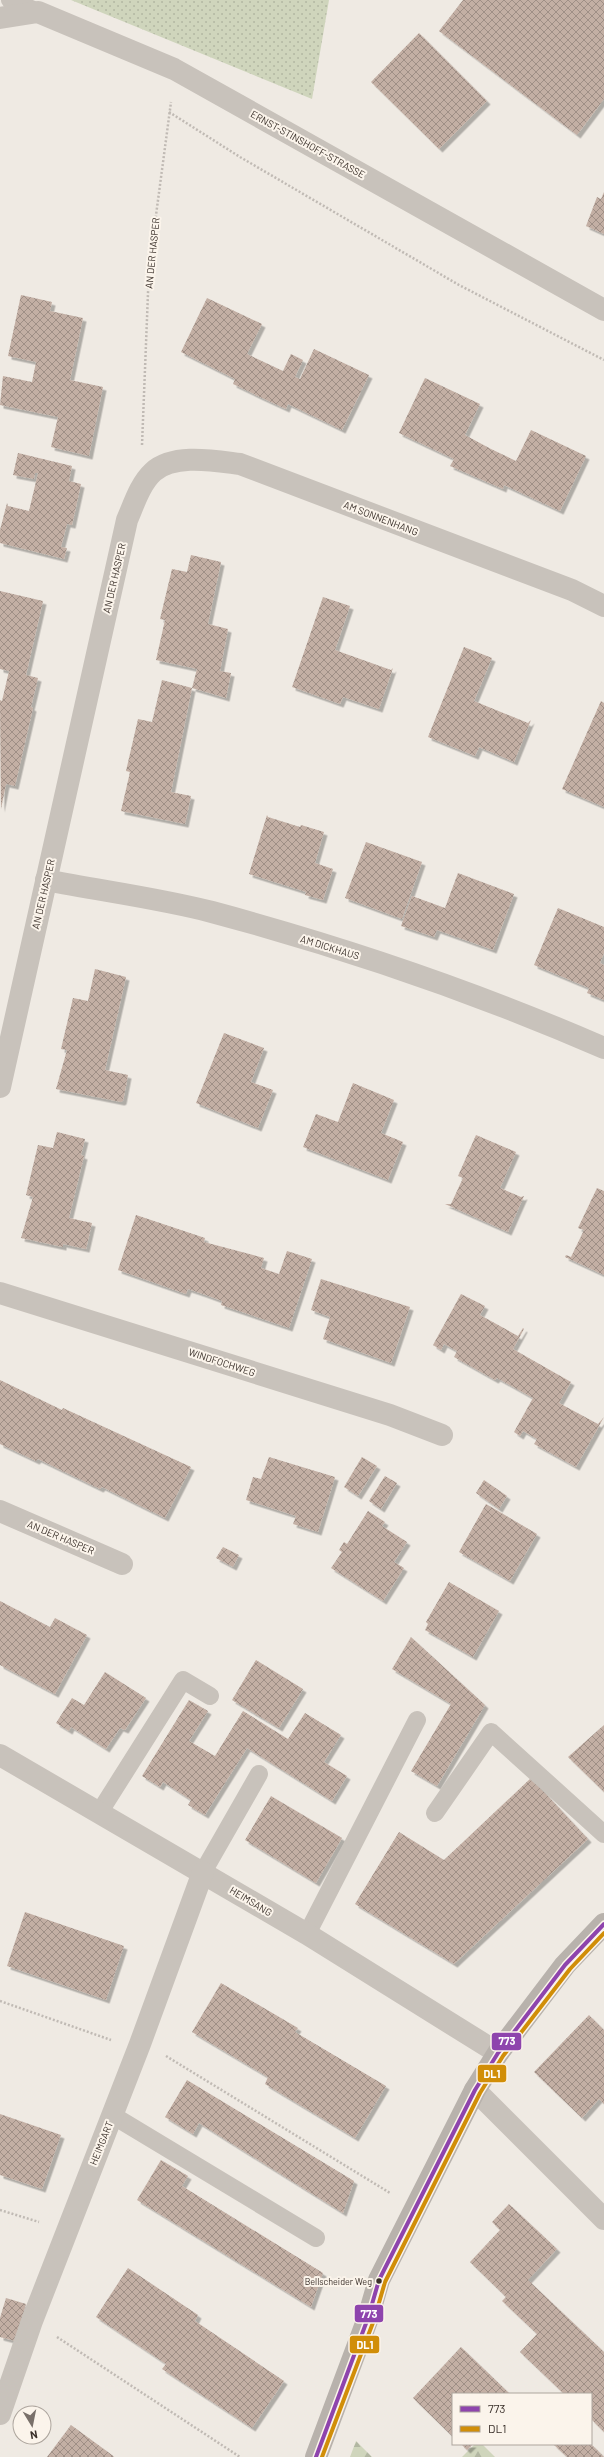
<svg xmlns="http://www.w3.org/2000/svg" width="604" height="2457" font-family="Barlow,sans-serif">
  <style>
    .grass { fill: url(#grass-dots) }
    .forest { fill: url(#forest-firs) }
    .building { fill: url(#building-cross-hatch); filter: url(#shadow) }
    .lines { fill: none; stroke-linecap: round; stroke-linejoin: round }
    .path { stroke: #c0bab4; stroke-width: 2.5; stroke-dasharray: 2 2; stroke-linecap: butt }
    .lane { stroke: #c8c2bb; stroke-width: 18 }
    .street { stroke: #c8c2bb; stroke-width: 22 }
    .secondary { stroke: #b8b2ac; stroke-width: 22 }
    .bus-1-casing { stroke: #fbf4eb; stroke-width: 7 }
    .bus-2-casing { stroke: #fbf4eb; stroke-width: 7 }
    .bus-1 { stroke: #8e44ad; stroke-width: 4 }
    .bus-2 { stroke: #d18e08; stroke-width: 4 }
    .bus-dot { fill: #392f29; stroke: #fbf4eb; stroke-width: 1.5 }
    .labels { text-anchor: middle; stroke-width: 4; stroke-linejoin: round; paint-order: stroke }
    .bus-label { font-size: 9px; fill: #392f29; stroke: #fbf4eb; text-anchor: end }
    .street-label { font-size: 10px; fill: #392f29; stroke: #fbf4eb }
    .line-badge { stroke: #fbf4eb; stroke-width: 1.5 }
    .badge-label { font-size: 11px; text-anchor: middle; font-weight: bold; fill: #fff }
  </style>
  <defs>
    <pattern id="grass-dots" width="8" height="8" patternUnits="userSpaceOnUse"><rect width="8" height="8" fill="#cfd5bc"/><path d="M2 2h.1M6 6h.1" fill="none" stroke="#b2b7a2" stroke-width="1.8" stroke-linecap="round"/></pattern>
    <pattern id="forest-firs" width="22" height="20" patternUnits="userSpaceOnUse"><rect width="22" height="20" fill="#cfd5bc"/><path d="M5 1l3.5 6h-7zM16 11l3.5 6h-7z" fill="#b2b7a2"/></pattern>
    <pattern id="building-cross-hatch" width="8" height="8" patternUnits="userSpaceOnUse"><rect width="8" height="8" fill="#c3afa4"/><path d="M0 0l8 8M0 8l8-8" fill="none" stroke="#9f8f86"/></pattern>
    <filter id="shadow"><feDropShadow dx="3.5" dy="3.5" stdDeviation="0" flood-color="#0004"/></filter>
  </defs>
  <rect width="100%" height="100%" fill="#efeae3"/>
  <polygon class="grass" points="71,0 329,0 312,99"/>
  <g class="forest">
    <polygon points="356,2441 372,2457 350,2457"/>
    <polygon points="475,2444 482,2444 495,2457 462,2457"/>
  </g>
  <g class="building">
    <polygon points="463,0 604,0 604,99 577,135 439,31"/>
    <polygon points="419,33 487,101 439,149 371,82"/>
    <polygon points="604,192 604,234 586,226 597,197 601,199"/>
    <polygon points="21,295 52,302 50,311 83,318 70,380 103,387 89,456 51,447 58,417 0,405 3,376 32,382 36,362 8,356"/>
    <polygon points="207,298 262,324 247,354 283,371 291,354 303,360 295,377 300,379 314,349 369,375 342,430 288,404 286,409 260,397 233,384 235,379 181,352"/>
    <polygon points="425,378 480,404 465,435 491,449 516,461 531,430 586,456 560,511 504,485 503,489 450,466 454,459 399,433"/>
    <polygon points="18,453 72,466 69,481 81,484 72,525 67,524 61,547 67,548 64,559 0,543 0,530 7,503 8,506 29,511 38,473 35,473 34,479 13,475"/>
    <polygon points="191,555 221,562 208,624 228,629 220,671 231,673 226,698 192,688 197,669 156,660 165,620 160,619 172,569 187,572"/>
    <polygon points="0,591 43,601 26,675 38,678 31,707 33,708 15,786 6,784 1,809 0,700 2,701 9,671 0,669"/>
    <polygon points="323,597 350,606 335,650 391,670 393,668 379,709 343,697 340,704 292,687"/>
    <polygon points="464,647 492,658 474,701 528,723 531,720 514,762 479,747 475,756 428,737"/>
    <polygon points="162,680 192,688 171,792 191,796 185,824 121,811 130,772 126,771 138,719 152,722"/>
    <polygon points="601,701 604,703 604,807 562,789"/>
    <polygon points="267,815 268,817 300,827 301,825 324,832 315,863 333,869 323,900 305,895 306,892 249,874"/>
    <polygon points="366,842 422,862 402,919 345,898"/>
    <polygon points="458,873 514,894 493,950 437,930 434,937 401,926 412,896 445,908"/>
    <polygon points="558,908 604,927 604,953 600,963 604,965 604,1000 587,993 589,988 534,965"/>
    <polygon points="95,969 126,977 105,1070 128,1075 123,1101 121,1102 56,1089 67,1050 61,1049 73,998 88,1001"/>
    <polygon points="224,1033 264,1048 251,1082 273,1090 258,1128 196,1103"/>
    <polygon points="353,1083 394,1100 381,1133 403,1142 388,1180 303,1147 316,1114 338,1122"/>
    <polygon points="57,1132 85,1139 81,1155 84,1156 69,1218 92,1223 86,1249 63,1244 63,1247 21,1238 33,1197 26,1195 38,1145 53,1148"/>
    <polygon points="476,1135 516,1152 500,1188 521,1197 524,1196 508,1232 445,1204 451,1204 463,1178 458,1176"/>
    <polygon points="597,1188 604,1191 604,1275 565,1257 566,1255 571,1257 584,1230 578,1228"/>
    <polygon points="136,1215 205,1238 204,1242 264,1258 261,1268 279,1274 287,1251 312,1259 289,1328 221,1305 222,1301 203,1294 188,1289 186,1294 118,1270"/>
    <polygon points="321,1279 410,1307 391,1363 323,1339 330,1317 311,1310"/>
    <polygon points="461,1294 485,1306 480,1315 518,1336 523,1328 524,1329 513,1349 571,1382 559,1403 598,1424 604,1417 576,1467 534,1444 537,1439 523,1431 520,1436 514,1432 533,1398 497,1378 495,1380 454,1357 457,1351 444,1344 441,1350 433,1345"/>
    <polygon points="0,1380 62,1410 63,1408 191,1467 165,1518 102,1487 100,1489 38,1459 36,1461 0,1444"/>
    <polygon points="269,1457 335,1477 318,1532 293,1524 296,1516 246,1500 253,1477 261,1479"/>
    <polygon points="362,1457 377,1466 358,1496 344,1487"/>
    <polygon points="385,1476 397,1483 381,1509 369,1501"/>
    <polygon points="484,1480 507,1496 499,1509 476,1493"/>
    <polygon points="486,1504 537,1534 510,1581 459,1552"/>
    <polygon points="368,1511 385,1522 382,1526 407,1542 394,1562 404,1568 383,1601 331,1568 342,1552 339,1550 344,1542 347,1544"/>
    <polygon points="223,1547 239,1555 233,1567 216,1558"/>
    <polygon points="449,1582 499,1611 473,1657 425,1630 428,1624 426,1622"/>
    <polygon points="0,1601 50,1627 55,1618 87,1635 55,1694 0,1665"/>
    <polygon points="411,1637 485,1705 437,1786 411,1771 451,1704 392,1669"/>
    <polygon points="256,1660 303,1689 279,1728 232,1700"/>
    <polygon points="105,1672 146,1698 125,1730 120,1728 106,1749 71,1727 69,1731 56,1723 72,1698 84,1705"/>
    <polygon points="189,1700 208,1711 189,1741 215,1756 243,1711 288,1739 305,1713 341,1735 324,1762 347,1776 332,1801 247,1748 205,1815 188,1805 191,1800 163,1782 160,1787 142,1776"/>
    <polygon points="604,1725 604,1792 568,1757"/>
    <polygon points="531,1778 588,1839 454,1964 355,1904 399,1832 444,1860"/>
    <polygon points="271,1796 342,1838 316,1883 245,1840"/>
    <polygon points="25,1912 124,1946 106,2000 7,1966"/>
    <polygon points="221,1983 298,2028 295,2032 386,2086 355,2138 265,2084 268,2077 192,2032"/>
    <polygon points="589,2015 604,2030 604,2104 599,2099 582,2118 534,2072"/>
    <polygon points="187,2080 354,2181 343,2213 199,2123 193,2134 165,2117"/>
    <polygon points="0,2114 61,2135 42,2189 0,2175"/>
    <polygon points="161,2160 188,2176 182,2186 323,2273 311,2307 137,2200"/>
    <polygon points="509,2204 557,2249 528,2280 604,2352 604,2432 591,2419 591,2394 564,2394 520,2352 537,2334 502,2301 506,2297 470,2262 500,2230 492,2222"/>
    <polygon points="128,2268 198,2315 195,2321 284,2381 252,2428 162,2369 166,2364 96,2317"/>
    <polygon points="6,2298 26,2304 15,2341 0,2337 0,2318"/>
    <polygon points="461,2347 510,2394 453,2394 453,2437 413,2398"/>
    <polygon points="71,2425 112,2455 114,2457 47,2457"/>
    <polygon points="461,2444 473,2444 467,2450"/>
    <polygon points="553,2444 591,2444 604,2457 567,2457"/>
  </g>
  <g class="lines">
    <g class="path">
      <polyline points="169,112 240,157 459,285 604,360"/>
      <polyline points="142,445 149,268 171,102"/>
      <polyline points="0,2001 111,2040"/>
      <polyline points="166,2056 390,2193"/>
      <polyline points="0,2210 39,2222"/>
      <polyline points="57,2337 240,2457"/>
    </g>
    <g class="lane">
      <polyline points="10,0 38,12"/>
      <polyline points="99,1813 183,1680 210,1696"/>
      <polyline points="435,1813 491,1732 604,1834"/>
      <polyline points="203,1872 259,1774"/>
      <polyline points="307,1934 417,1720"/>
      <polyline points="112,2115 316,2238"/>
    </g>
    <g class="street">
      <polyline points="0,18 38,12 174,69 604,310"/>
      <path d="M46,880C101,891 158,898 212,912C346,948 478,993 604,1048"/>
      <path d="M0,1087L127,520C134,504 140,484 153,472C174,453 215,461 240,464L572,590L604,606"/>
      <polyline points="0,1293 390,1415 442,1435"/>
      <polyline points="0,1511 122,1564"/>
      <polyline points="0,1755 307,1934 498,2053"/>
      <polyline points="475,2090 604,2219"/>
      <polyline points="0,2414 32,2321 140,2044 203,1872"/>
    </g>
    <polyline class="secondary" points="316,2457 368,2318 379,2280 475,2090 498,2053 565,1965 604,1924"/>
    <defs>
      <polyline id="bus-1" points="316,2457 368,2318 379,2280 475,2090 498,2053 565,1965 604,1924"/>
      <polyline id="bus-2" points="322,2457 374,2320 385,2282 480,2093 503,2056 570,1969 604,1933"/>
    </defs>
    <use href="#bus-1" class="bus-1-casing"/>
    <use href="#bus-2" class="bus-2-casing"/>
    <use href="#bus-1" class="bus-1"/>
    <use href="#bus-2" class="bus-2"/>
  </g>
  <circle class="bus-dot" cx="379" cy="2281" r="3.5"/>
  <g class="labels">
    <g class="bus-label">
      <text x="372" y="2285">Bellscheider Weg</text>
    </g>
    <g class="street-label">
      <text transform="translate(308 144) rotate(29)" y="4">ERNST-STINSHOFF-STRASSE</text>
      <text transform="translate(152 253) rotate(-84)" y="4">AN DER HASPER</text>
      <text transform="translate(381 518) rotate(21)" y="4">AM SONNENHANG</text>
      <text transform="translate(114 578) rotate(-77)" y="4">AN DER HASPER</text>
      <text transform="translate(43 894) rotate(-77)" y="4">AN DER HASPER</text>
      <text transform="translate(330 947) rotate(17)" y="4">AM DICKHAUS</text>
      <text transform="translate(222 1362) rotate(18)" y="4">WINDFOCHWEG</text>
      <text transform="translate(61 1537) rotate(23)" y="4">AN DER HASPER</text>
      <text transform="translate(251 1901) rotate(31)" y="4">HEIMSANG</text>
      <text transform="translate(101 2143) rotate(-68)" y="4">HEIMGART</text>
    </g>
  </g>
  <g class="line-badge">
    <rect x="491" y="2032" width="31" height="19" rx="4" fill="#8e44ad"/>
    <rect x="477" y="2064" width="30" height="19" rx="4" fill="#d18e08"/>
    <rect x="354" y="2304" width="30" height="19" rx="4" fill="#8e44ad"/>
    <rect x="349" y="2335" width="31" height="19" rx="4" fill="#d18e08"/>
  </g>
  <g class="badge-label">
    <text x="507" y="2045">773</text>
    <text x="492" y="2078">DL1</text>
    <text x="369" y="2318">773</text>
    <text x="365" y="2349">DL1</text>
  </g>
  <rect x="452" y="2393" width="140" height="52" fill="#fbf4eb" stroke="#ada59d"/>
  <rect x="460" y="2406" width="20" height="6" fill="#8e44ad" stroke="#ada59d"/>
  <text x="488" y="2413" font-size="12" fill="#392f29">773</text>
  <rect x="460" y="2426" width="20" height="6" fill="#d18e08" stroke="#ada59d"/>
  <text x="488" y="2433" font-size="12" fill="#392f29">DL1</text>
  <g transform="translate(32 2425) rotate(170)"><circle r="19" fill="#fbf4eb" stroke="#ada59d"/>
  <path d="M0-3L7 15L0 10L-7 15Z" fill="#79706a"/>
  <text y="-6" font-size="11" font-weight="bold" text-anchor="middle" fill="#392f29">N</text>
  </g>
</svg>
